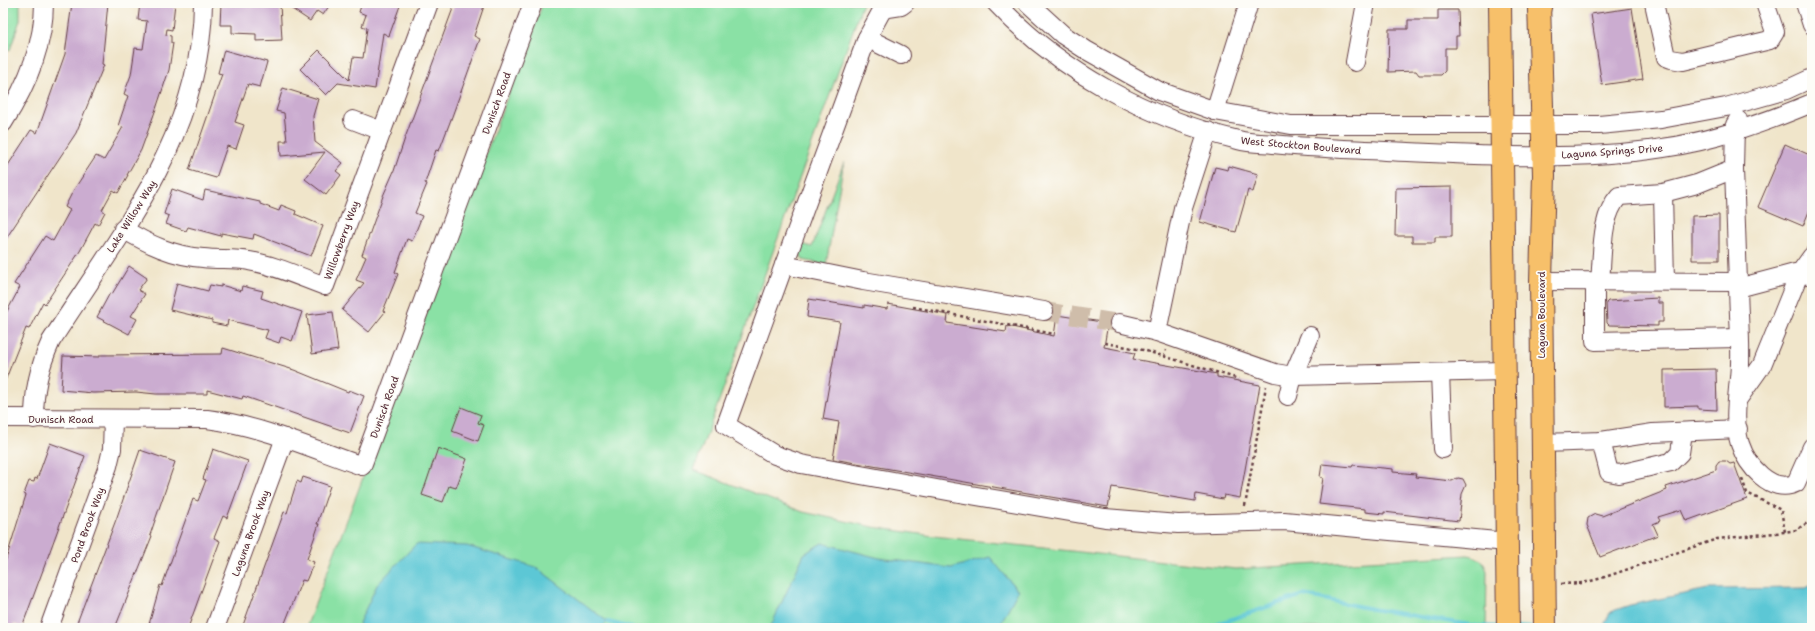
<svg xmlns="http://www.w3.org/2000/svg" width="1815" height="631" font-family="'Shantell Sans',sans-serif">
  <style>
    .green { fill: #8ae1a5; stroke: #6a8068 }
    .water { fill: #5cc7d5; stroke: #537380 }
    .lines { fill: none; stroke-linecap: round; stroke-linejoin: round }
    .stream { stroke: #5cc7d5; stroke-width: 4 }
    .building { fill: #cbacd0 }
    .minor-tunnel { stroke: #cfbdaa; stroke-width: 18; stroke-dasharray: 18 9; stroke-linecap: butt }
    .minor-casing { stroke: #633d43; stroke-width: 20 }
    .major-casing { stroke: #633d43; stroke-width: 24 }
    .highway-casing { stroke: #633d43; stroke-width: 24 }
    .path { stroke: #633d43; stroke-width: 2.5; stroke-dasharray: 3 3; stroke-linecap: butt }
    .minor { stroke: #fff; stroke-width: 18 }
    .major { stroke: #f7c06b; stroke-width: 22 }
    .highway { stroke: #f7c06b; stroke-width: 22 }
    .labels { text-anchor: middle; stroke-width: 3.5; stroke-linejoin: round; paint-order: stroke }
    .street-label { font-size: 10px; fill: #4a1f2b; stroke: #fdfcf7 }
  </style>
  <rect width="100%" height="100%" fill="#fdfcf7"/>
  <filter id="ink" filterUnits="userSpaceOnUse"><feTurbulence type="fractalNoise" baseFrequency=".025" numOctaves="2"/><feDisplacementMap in="SourceGraphic" scale="8" xChannelSelector="R" yChannelSelector="G"/><feConvolveMatrix kernelMatrix="1 2 1 2 8 2 1 2 1" color-interpolation-filters="sRGB"/></filter>
  <filter id="wash" filterUnits="userSpaceOnUse"><feTurbulence type="fractalNoise" baseFrequency=".012" numOctaves="4" result="noise"/><feDisplacementMap in="SourceGraphic" scale="16" xChannelSelector="R" yChannelSelector="G"/><feGaussianBlur stdDeviation="0.9" result="paint"/><feColorMatrix in="noise" values="0 0 0 0 0 0 0 0 0 0 0 0 0 0 0 0 0 1.4 0 .05"/><feComposite in="paint" operator="in"/></filter>
  <g filter="url(#wash)">
    <rect width="100%" height="100%" fill="#f0e5ca"/>
    <g class="green">
      <polygon points="3,3 20,3 20,20 10,50 3,48"/>
      <path d="M543,3H863L694,470L803,512L873,527L933,536L1236,569L1468,555C1479,557 1483,560 1487,571L1486,628H306Z"/>
      <path d="M844,162L826,265L803,260C799,255 799,250 802,244L812,247Z"/>
    </g>
    <g class="water">
      <polygon points="822,543 879,558 951,568 990,557 1018,591 998,628 770,628 804,554"/>
      <polygon points="416,544 467,546 536,567 608,622 600,628 361,628 359,623 377,585"/>
      <polygon points="1812,585 1812,628 1603,628 1610,612 1630,605 1708,589 1806,588"/>
    </g>
    <g class="lines">
      <g class="stream">
        <polyline points="608,622 632,628"/>
        <polyline points="1513,627 1535,628"/>
        <polyline points="1210,628 1223,622 1303,595 1372,609 1476,626 1501,627"/>
      </g>
    </g>
    <g id="blocks">
      <g class="building">
        <polygon points="72,3 108,3 102,64 104,65 76,133 3,243 3,173 31,130 37,133 65,54"/>
        <polygon points="140,3 175,3 172,30 167,29 166,35 171,36 171,43 173,43 169,70 157,106 141,150 127,175 128,175 118,193 113,190 102,210 105,212 98,225 95,223 80,251 45,304 43,302 29,329 26,328 3,386 3,319 20,287 14,284 45,236 53,241 70,210 65,207 73,191 96,156 104,160 123,127 118,126 128,96 124,94 131,75 135,48 143,49 147,21 138,20"/>
        <polygon points="221,3 248,3 247,5 280,4 282,40 256,41 256,34 232,33 232,25 220,25"/>
        <polygon points="283,3 331,3 323,15 317,11 310,21"/>
        <polygon points="362,3 401,3 389,36 383,33 375,89 338,83 326,95 300,69 319,50 349,80 353,57 363,58 367,28 362,26 366,15 359,12"/>
        <polygon points="455,3 485,3 474,36 480,39 450,122 439,151 436,150 425,183 427,184 415,213 422,216 412,241 407,239 395,272 398,274 383,311 385,312 369,332 342,310 364,283 356,280 366,257 362,255 383,196 394,171 405,138"/>
        <polygon points="1632,8 1643,79 1602,85 1591,14"/>
        <polygon points="1438,10 1458,10 1459,36 1456,36 1456,48 1445,48 1445,71 1441,75 1419,75 1416,71 1388,72 1389,29 1408,29 1408,20 1438,20"/>
        <polygon points="224,50 267,62 260,87 248,84 235,122 244,125 236,149 227,146 216,178 189,170 222,74 218,73"/>
        <polygon points="283,88 318,99 313,116 315,142 343,163 336,171 341,175 326,195 305,179 325,152 281,156 280,141 287,141 284,113 276,111"/>
        <polygon points="1785,144 1812,156 1812,204 1803,226 1758,207"/>
        <polygon points="1229,166 1258,174 1253,192 1248,190 1236,232 1200,222 1215,167 1228,170"/>
        <polygon points="1452,187 1452,237 1435,237 1435,242 1412,242 1412,236 1395,236 1396,188"/>
        <polygon points="172,189 203,200 205,190 260,202 260,204 279,211 281,205 296,211 295,214 323,226 311,256 254,234 253,239 221,233 221,236 188,227 186,231 166,224 169,216 164,214"/>
        <polygon points="1719,215 1719,260 1692,260 1692,216"/>
        <polygon points="129,266 147,278 138,290 145,294 131,316 137,319 129,334 97,317 110,293 112,294"/>
        <polygon points="177,283 208,291 210,285 221,287 221,285 241,291 242,286 263,291 261,298 302,312 292,341 281,337 279,343 265,338 268,330 228,320 227,326 212,323 212,320 170,310"/>
        <polygon points="1658,298 1658,303 1663,303 1663,322 1658,322 1658,326 1609,325 1607,323 1606,303 1608,301"/>
        <polygon points="809,299 864,308 864,305 887,309 888,304 948,315 947,323 1006,332 1007,326 1054,336 1057,315 1108,323 1104,347 1135,353 1133,359 1217,374 1217,377 1260,385 1240,498 1224,495 1223,499 1196,494 1195,501 1112,487 1108,507 833,459 839,422 823,419 840,322 807,317"/>
        <polygon points="333,312 338,350 312,354 307,315"/>
        <polygon points="223,348 294,370 348,392 349,390 364,396 350,433 243,396 242,399 207,390 207,394 156,394 136,392 93,393 61,390 63,356 100,357 100,355 222,354"/>
        <polygon points="1716,369 1717,410 1698,409 1698,406 1664,407 1664,370"/>
        <polygon points="461,407 481,415 478,423 484,425 478,441 452,431"/>
        <polygon points="50,443 85,456 22,627 14,624 13,628 3,628 3,569 26,495 24,494 29,481 34,482 35,478 37,479"/>
        <polygon points="438,448 467,459 456,488 449,486 443,502 422,495"/>
        <polygon points="213,449 248,461 227,518 223,516 214,538 220,541 200,595 188,628 148,628 160,585 162,586 193,499 198,501 206,480 203,479"/>
        <polygon points="140,450 175,462 150,535 152,536 115,628 75,628 117,517"/>
        <polygon points="1719,461 1726,461 1730,464 1734,463 1747,499 1686,521 1681,510 1658,517 1660,521 1653,524 1658,535 1600,557 1587,525 1588,518 1595,514 1602,516 1667,490 1666,487 1716,470 1716,465"/>
        <polygon points="1322,464 1352,467 1353,465 1393,469 1393,472 1416,474 1415,477 1452,481 1458,478 1463,479 1466,485 1462,494 1459,521 1384,512 1384,514 1365,512 1365,509 1319,504 1323,478 1320,477"/>
        <polygon points="303,477 330,486 317,524 319,524 307,559 314,562 306,581 302,580 283,628 242,628 284,512 287,513 297,481 301,483"/>
      </g>
    </g>
  </g>
  <g filter="url(#ink)">
    <use href="#blocks" fill-opacity="0" stroke="#633d43" stroke-width="1"/>
    <g class="lines">
      <polyline class="minor-tunnel" points="1044,311 1119,323"/>
      <defs>
        <g id="minor">
          <polyline points="886,3 867,38 784,265 863,281 1044,311"/>
          <path d="M996,3C1060,72 1147,118 1238,140C1249,143 1262,143 1273,144C1310,148 1348,149 1385,151C1477,155 1572,162 1663,148C1714,141 1764,123 1812,103"/>
          <polyline points="1028,3 1063,35 1086,50 1159,91 1215,111 1291,125 1599,125 1661,119 1726,107 1786,90 1812,78"/>
          <polyline points="1654,3 1666,57 1671,59 1683,61 1770,40 1775,32 1765,3"/>
          <polyline points="1805,3 1812,25"/>
          <polyline points="882,9 901,6 905,3"/>
          <polyline points="867,38 901,55"/>
          <polyline points="1355,62 1366,3"/>
          <polyline points="1215,111 1249,3"/>
          <polyline points="353,120 382,131"/>
          <path d="M3,123C26,87 44,47 44,3"/>
          <polyline points="1663,193 1665,281"/>
          <path d="M123,229C148,244 173,256 203,258C218,260 234,258 249,261C275,265 300,277 325,286L429,3"/>
          <polyline points="784,265 726,425 775,455 801,464 953,492 1105,518 1178,524 1284,521 1507,542"/>
          <polyline points="1541,281 1738,282 1734,169 1735,125 1738,120"/>
          <polyline points="1595,281 1595,341 1739,338"/>
          <path d="M1600,281C1603,253 1600,217 1619,196L1663,193L1697,184L1734,169"/>
          <path d="M1738,282C1738,309 1741,337 1740,364C1739,389 1732,420 1740,444C1747,465 1771,495 1796,483L1812,447"/>
          <polyline points="1738,288 1795,273 1809,275"/>
          <polyline points="1119,323 1157,332 1275,373 1293,376 1504,371"/>
          <polyline points="1157,332 1183,208 1208,131"/>
          <polyline points="1440,373 1443,449"/>
          <polyline points="1288,396 1293,376 1310,336"/>
          <polyline points="1738,399 1762,365 1799,274 1812,256"/>
          <path d="M3,418L207,419C262,426 310,448 362,466L533,3"/>
          <path d="M34,419C34,390 39,367 51,341C119,235 202,135 203,3"/>
          <polyline points="1601,441 1609,472 1619,474 1671,462 1680,453 1683,432"/>
          <polyline points="1543,443 1601,441 1653,433 1738,429"/>
          <polyline points="49,628 108,466 112,449 113,419"/>
          <polyline points="215,628 285,438"/>
        </g>
        <g id="major">
          <polyline points="1500,3 1508,628"/>
          <polyline points="1539,3 1544,175 1541,281 1545,628"/>
        </g>
        <polyline id="highway" points="1539,11 1541,3"/>
      </defs>
      <use href="#minor" class="minor-casing"/>
      <use href="#major" class="major-casing"/>
      <use href="#highway" class="highway-casing"/>
      <g class="path">
        <polyline points="913,307 1054,334"/>
        <polyline points="1105,343 1143,350 1239,379"/>
        <polyline points="1164,357 1166,350"/>
        <polyline points="1742,479 1747,493 1781,510 1785,532"/>
        <polyline points="1245,506 1266,386"/>
        <polyline points="1561,584 1583,583 1602,578 1717,539 1785,532 1796,530 1812,520"/>
      </g>
      <use href="#minor" class="minor"/>
      <use href="#major" class="major"/>
      <use href="#highway" class="highway"/>
    </g>
  </g>
  <g class="labels">
    <g class="street-label">
      <text transform="translate(496 103) rotate(-70)" y="4">Dunisch Road</text>
      <text transform="translate(1301 145) rotate(5)" y="4">West Stockton Boulevard</text>
      <text transform="translate(1612 151) rotate(-4)" y="4">Laguna Springs Drive</text>
      <text transform="translate(131 216) rotate(-58)" y="4">Lake Willow Way</text>
      <text transform="translate(341 240) rotate(-70)" y="4">Willowberry Way</text>
      <text transform="translate(1541 315) rotate(-90)" y="4">Laguna Boulevard</text>
      <text transform="translate(384 407) rotate(-70)" y="4">Dunisch Road</text>
      <text x="61" y="423">Dunisch Road</text>
      <text transform="translate(87 525) rotate(-70)" y="4">Pond Brook Way</text>
      <text transform="translate(250 533) rotate(-70)" y="4">Laguna Brook Way</text>
    </g>
  </g>
  <rect width="1815" height="631" fill="none" stroke="#fdfcf7" stroke-width="16"/>
</svg>
